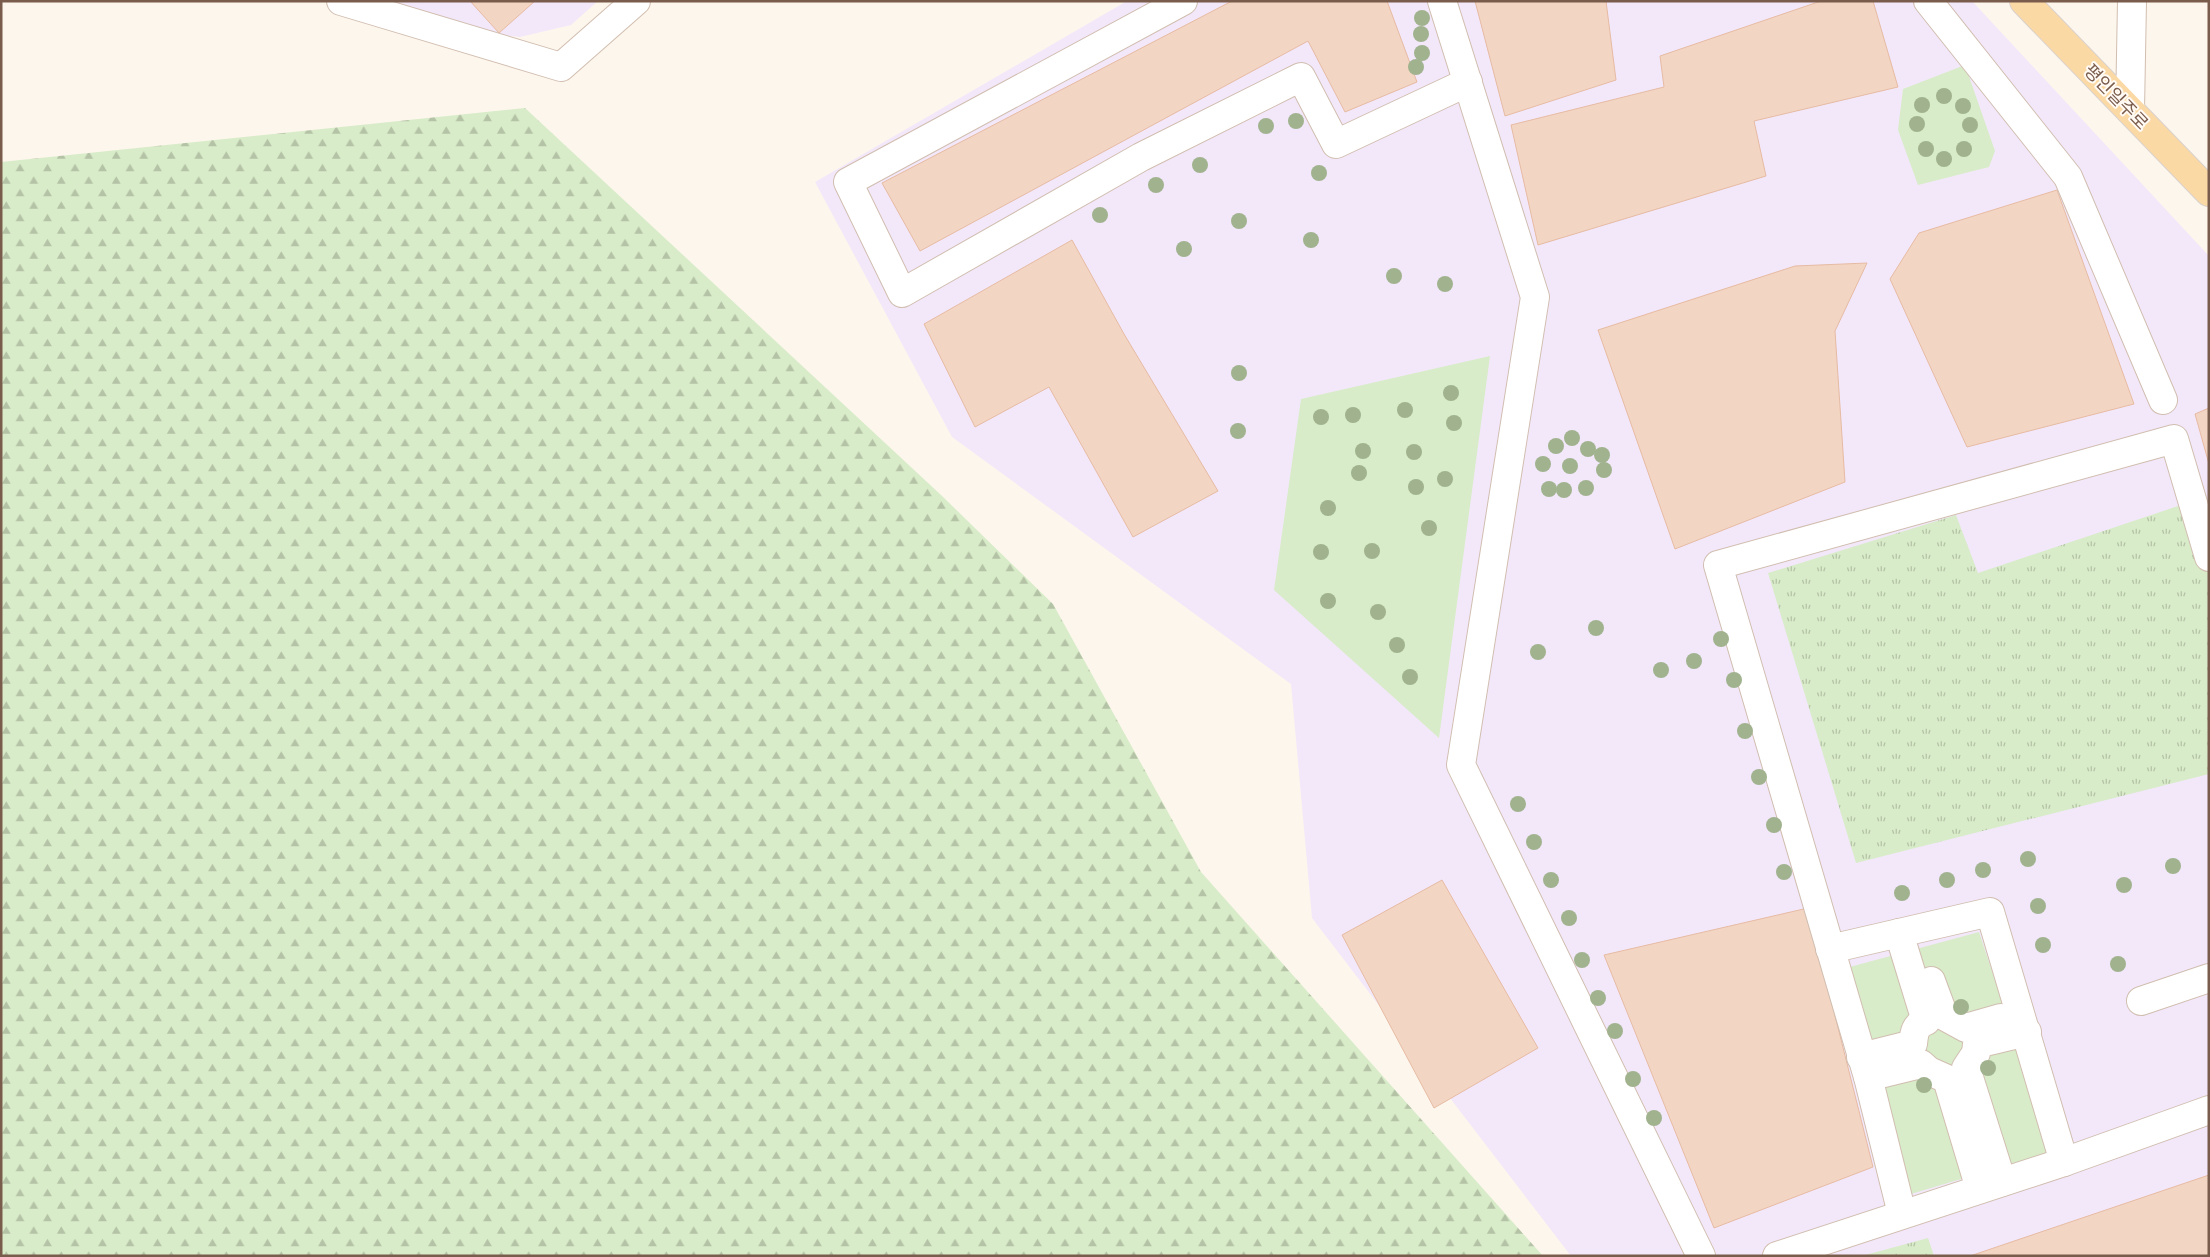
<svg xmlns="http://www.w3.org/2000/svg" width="2210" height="1257" font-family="'Open Sans','Noto Sans KR',sans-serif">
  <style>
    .education { fill: #f3e8fa }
    .grass { fill: url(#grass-tufts) }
    .forest { fill: url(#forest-firs) }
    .park { fill: #d8ecc9 }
    .building { fill: #f3d5c3; stroke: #e6bba3 }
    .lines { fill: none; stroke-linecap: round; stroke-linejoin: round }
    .minor-casing { stroke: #d1beb0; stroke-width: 30 }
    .major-casing { stroke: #dad1cd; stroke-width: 30 }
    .minor { stroke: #fff; stroke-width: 28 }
    .major { stroke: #fbd9a5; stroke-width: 28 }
    .tree { fill: #a0b28e }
    .labels { text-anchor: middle; stroke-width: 4; stroke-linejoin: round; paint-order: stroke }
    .street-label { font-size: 18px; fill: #7a5c4d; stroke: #fffaf3 }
  </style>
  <defs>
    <pattern id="grass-tufts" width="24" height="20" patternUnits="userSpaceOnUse" patternTransform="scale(1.25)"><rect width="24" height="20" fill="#d8ecc9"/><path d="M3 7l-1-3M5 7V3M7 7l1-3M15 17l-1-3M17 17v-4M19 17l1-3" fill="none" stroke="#b4c2a5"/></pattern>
    <pattern id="forest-firs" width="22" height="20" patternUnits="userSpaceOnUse" patternTransform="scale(1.25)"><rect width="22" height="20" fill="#d8ecc9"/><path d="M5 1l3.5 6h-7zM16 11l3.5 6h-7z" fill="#b4c2a5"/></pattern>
  </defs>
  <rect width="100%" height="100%" fill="#fdf6ec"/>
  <g class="education">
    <polygon points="384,1 598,1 571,25 520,37 478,33"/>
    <polygon points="1127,1 1972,1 2209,256 2209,1256 1571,1256 1312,918 1291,684 952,437 815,182"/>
  </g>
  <g class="grass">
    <polygon points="2196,500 2209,563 2209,774 1856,863 1768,573 1956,515 1978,573"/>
    <polygon points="1928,1238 1934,1256 1862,1256"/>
  </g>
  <polygon class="forest" points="525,108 941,495 1053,604 1201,872 1543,1256 1,1256 1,162"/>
  <g class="park">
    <polygon points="1965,65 1995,151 1989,167 1918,185 1898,130 1903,89"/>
    <polygon points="1490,356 1439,738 1274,590 1301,399"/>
    <polygon points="1979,932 2052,1152 1911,1194 1846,968"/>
  </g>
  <g class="building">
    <polygon points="470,1 535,1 499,33"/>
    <polygon points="1232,1 1387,1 1417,82 1345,112 1308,41 920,251 882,183"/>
    <polygon points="1475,1 1606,1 1616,80 1505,116"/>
    <polygon points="1821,1 1873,1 1898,87 1754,121 1766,176 1538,245 1511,125 1664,87 1660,56"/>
    <polygon points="2057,190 2134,404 1967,447 1890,279 1919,233"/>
    <polygon points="1072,240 1124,334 1218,491 1133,537 1049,387 975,427 924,324"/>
    <polygon points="1867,263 1835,331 1845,482 1675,549 1598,330 1795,266"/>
    <polygon points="2209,408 2209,464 2195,414"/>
    <polygon points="1442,880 1538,1048 1434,1108 1342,935"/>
    <polygon points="1808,908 1873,1167 1714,1228 1604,955"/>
    <polygon points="2209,1175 2209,1256 1970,1256"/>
  </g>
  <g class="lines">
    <defs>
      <g id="minor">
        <polyline points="341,1 561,67 636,1"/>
        <polyline points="1183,1 848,182 902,293 1141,157 1301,77 1336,144 1468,82"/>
        <polyline points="1442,1 1535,297 1461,765 1701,1256"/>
        <polyline points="1928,1 2068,177 2163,400"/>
        <polyline points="2130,110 2132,1"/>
        <polyline points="1830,949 1990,912 2064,1162"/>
        <polyline points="1931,981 1944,1016 1966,1028 2001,1018"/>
        <polyline points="2141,1001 2209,978"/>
        <path d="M1861,1057L1913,1044C1914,1033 1915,1025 1926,1021L1899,933"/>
        <polyline points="1868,1077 1921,1064 1929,1071 1947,1079 1980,1189"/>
        <polyline points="2002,1182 1966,1068 1976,1053 1977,1044 2027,1032"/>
        <polyline points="1902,1214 1868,1077 1718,565 2174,439 2209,557"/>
        <polyline points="1777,1256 2064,1162 2209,1110"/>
      </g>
      <polyline id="major" points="2024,1 2209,192"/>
    </defs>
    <use href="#minor" class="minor-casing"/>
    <use href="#major" class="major-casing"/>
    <use href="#minor" class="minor"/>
    <use href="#major" class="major"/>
  </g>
  <g class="tree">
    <circle cx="1422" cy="18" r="8"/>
    <circle cx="1421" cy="34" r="8"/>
    <circle cx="1422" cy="53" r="8"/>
    <circle cx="1416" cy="67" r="8"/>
    <circle cx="1944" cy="96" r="8"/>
    <circle cx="1922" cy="105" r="8"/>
    <circle cx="1963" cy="106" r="8"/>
    <circle cx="1296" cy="121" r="8"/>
    <circle cx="1917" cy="124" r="8"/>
    <circle cx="1970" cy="125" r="8"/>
    <circle cx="1266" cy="126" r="8"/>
    <circle cx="1926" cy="149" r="8"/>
    <circle cx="1964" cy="149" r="8"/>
    <circle cx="1944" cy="159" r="8"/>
    <circle cx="1200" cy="165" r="8"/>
    <circle cx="1319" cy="173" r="8"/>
    <circle cx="1156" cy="185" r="8"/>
    <circle cx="1100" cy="215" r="8"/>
    <circle cx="1239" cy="221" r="8"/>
    <circle cx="1311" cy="240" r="8"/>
    <circle cx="1184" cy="249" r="8"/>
    <circle cx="1394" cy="276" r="8"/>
    <circle cx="1445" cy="284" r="8"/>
    <circle cx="1239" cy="373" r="8"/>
    <circle cx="1451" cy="393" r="8"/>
    <circle cx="1405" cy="410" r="8"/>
    <circle cx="1353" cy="415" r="8"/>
    <circle cx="1321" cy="417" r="8"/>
    <circle cx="1454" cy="423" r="8"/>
    <circle cx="1238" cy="431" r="8"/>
    <circle cx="1572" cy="438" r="8"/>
    <circle cx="1556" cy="446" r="8"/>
    <circle cx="1588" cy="449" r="8"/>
    <circle cx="1363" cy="451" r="8"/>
    <circle cx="1414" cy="452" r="8"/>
    <circle cx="1602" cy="455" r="8"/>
    <circle cx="1543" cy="464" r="8"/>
    <circle cx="1570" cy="466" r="8"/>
    <circle cx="1604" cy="470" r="8"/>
    <circle cx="1359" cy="473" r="8"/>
    <circle cx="1445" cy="479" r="8"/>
    <circle cx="1416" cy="487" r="8"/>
    <circle cx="1586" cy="488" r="8"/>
    <circle cx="1549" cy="489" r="8"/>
    <circle cx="1564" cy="490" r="8"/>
    <circle cx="1328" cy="508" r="8"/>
    <circle cx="1429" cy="528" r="8"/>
    <circle cx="1372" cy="551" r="8"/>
    <circle cx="1321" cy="552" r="8"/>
    <circle cx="1328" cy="601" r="8"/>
    <circle cx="1378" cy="612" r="8"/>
    <circle cx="1596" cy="628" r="8"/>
    <circle cx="1721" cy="639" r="8"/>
    <circle cx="1397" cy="645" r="8"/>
    <circle cx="1538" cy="652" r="8"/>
    <circle cx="1694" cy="661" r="8"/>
    <circle cx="1661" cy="670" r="8"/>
    <circle cx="1410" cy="677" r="8"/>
    <circle cx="1734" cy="680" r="8"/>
    <circle cx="1745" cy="731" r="8"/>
    <circle cx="1759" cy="777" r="8"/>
    <circle cx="1518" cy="804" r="8"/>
    <circle cx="1774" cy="825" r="8"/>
    <circle cx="1534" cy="842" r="8"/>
    <circle cx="2028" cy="859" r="8"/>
    <circle cx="2173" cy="866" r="8"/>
    <circle cx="1983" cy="870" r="8"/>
    <circle cx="1784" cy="872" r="8"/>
    <circle cx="1551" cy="880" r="8"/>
    <circle cx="1947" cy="880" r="8"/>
    <circle cx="2124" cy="885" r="8"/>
    <circle cx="1902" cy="893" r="8"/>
    <circle cx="2038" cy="906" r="8"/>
    <circle cx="1569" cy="918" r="8"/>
    <circle cx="2043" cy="945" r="8"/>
    <circle cx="1582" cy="960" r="8"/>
    <circle cx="2118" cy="964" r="8"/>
    <circle cx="1598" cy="998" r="8"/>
    <circle cx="1961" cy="1007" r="8"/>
    <circle cx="1615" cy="1031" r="8"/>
    <circle cx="1988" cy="1068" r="8"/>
    <circle cx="1633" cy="1079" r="8"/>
    <circle cx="1924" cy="1085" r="8"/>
    <circle cx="1654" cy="1118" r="8"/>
  </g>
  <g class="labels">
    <g class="street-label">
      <text transform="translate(2116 97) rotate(46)" y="6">평인일주로</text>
    </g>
  </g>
  <rect width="2210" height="1257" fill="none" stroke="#7a5c4d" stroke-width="5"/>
</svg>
